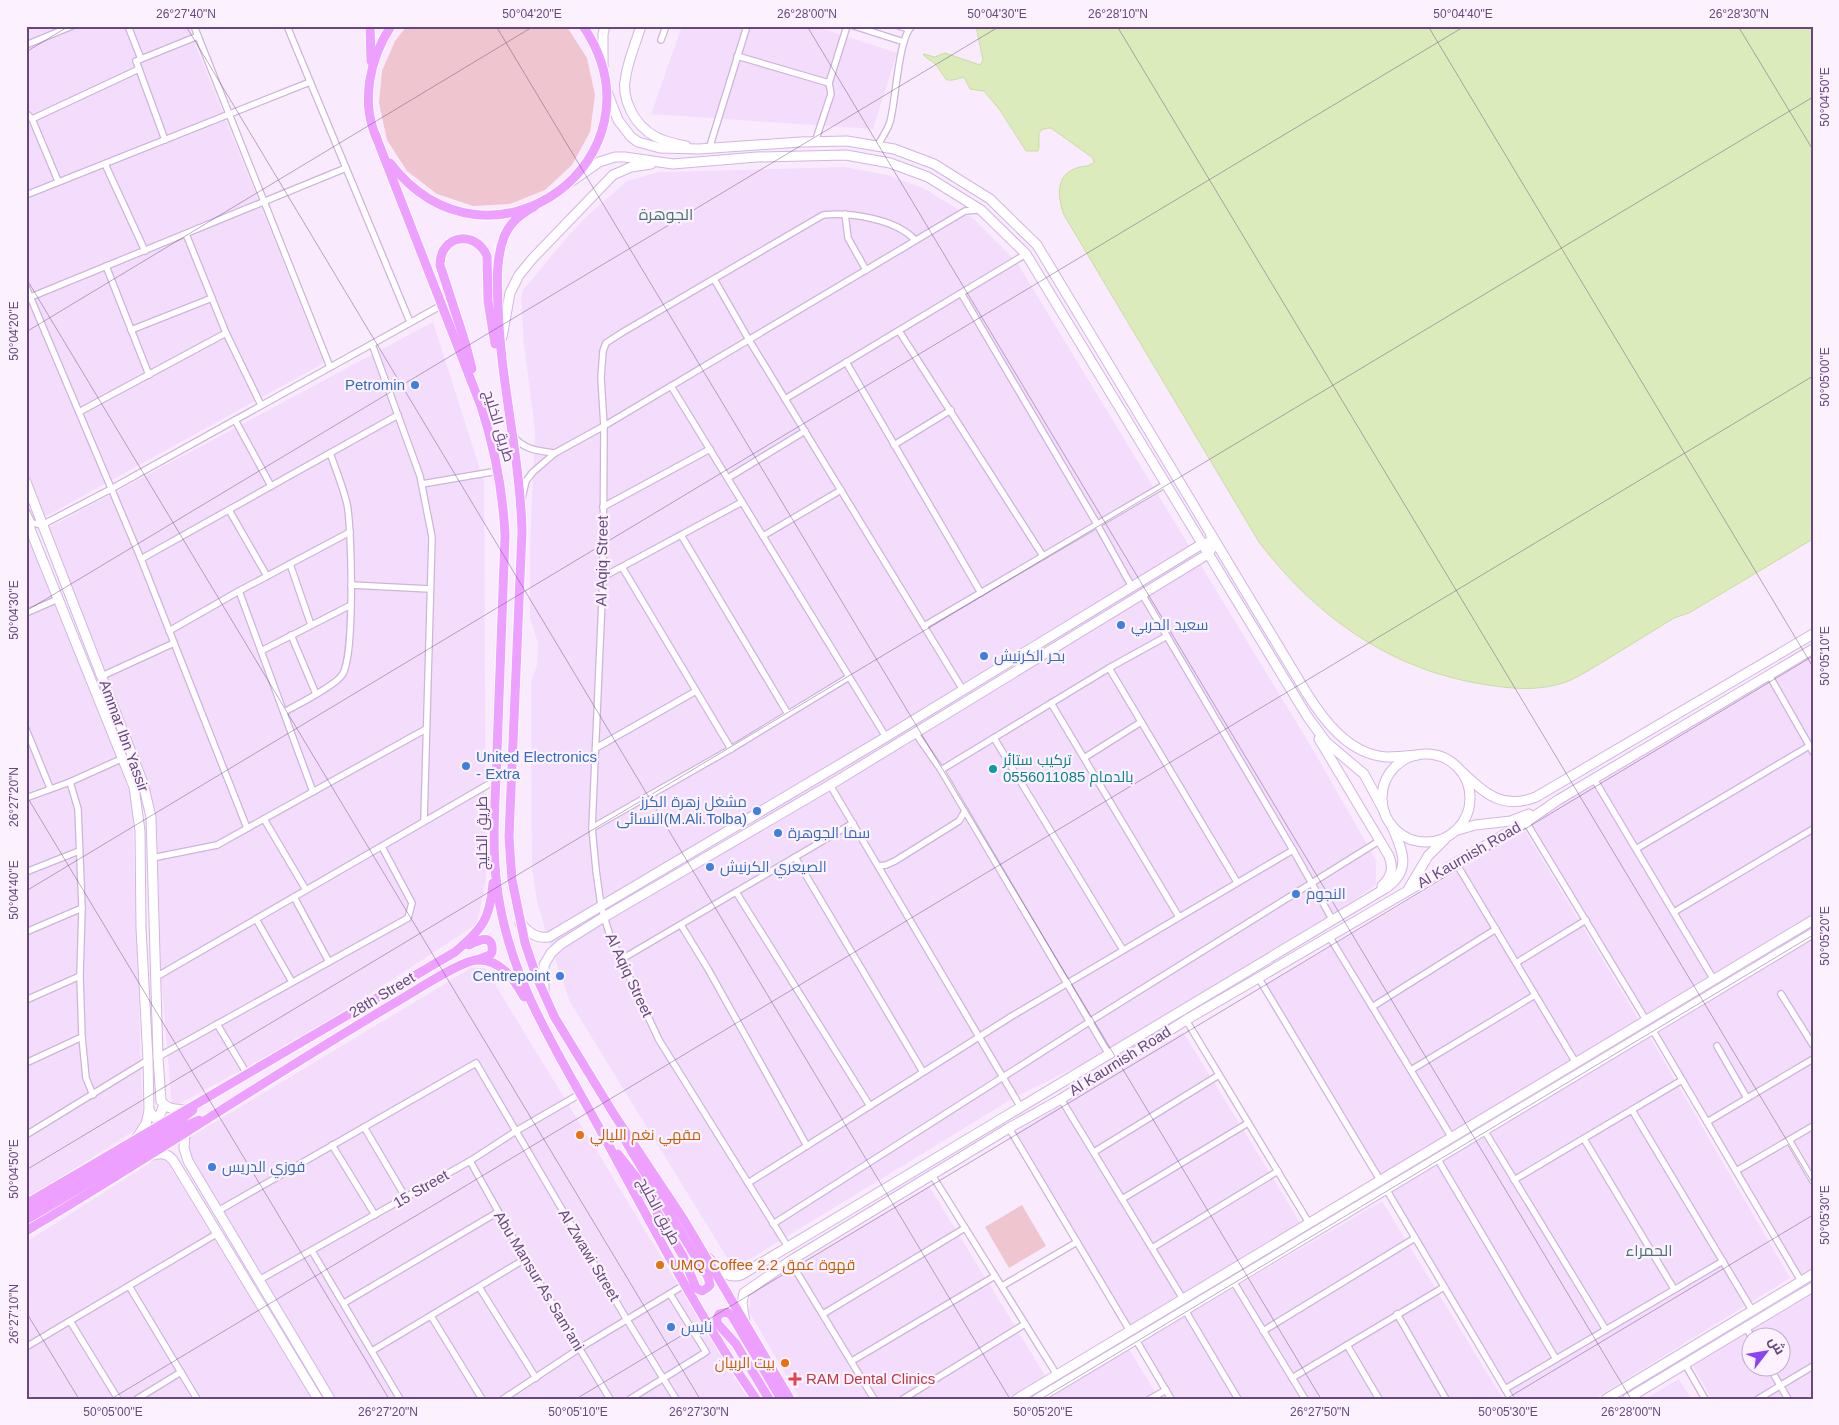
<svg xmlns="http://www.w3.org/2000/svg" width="1839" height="1425" font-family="Arial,Cairo,sans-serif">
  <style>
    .residential { fill: #f4ddfc; fill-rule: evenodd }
    .green { fill: #efc5cf }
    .water { fill: #dbebbb; stroke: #c9dea0 }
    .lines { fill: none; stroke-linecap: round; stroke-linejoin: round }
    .street-casing { stroke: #ccb5da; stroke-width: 8 }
    .secondary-casing { stroke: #d2b6e2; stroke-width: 11 }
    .primary-casing { stroke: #fff; stroke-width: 11 }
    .street { stroke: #fff; stroke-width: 5.5 }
    .secondary { stroke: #fff; stroke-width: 9 }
    .primary { stroke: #eda0ff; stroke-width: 9 }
    .ticks { fill: none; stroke: #65497d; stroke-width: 1; stroke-opacity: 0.45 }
    .shop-dot { fill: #3f7fe0; stroke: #fcf2ff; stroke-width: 2 }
    .culture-dot { fill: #0f9aa8; stroke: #fcf2ff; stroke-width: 2 }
    .food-dot { fill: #e8710a; stroke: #fcf2ff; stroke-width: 2 }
    .health-dot { fill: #e0444e; stroke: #fcf2ff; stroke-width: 2 }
    .labels { text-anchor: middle; stroke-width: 4.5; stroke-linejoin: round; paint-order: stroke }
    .shop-label { font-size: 15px; fill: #366cbe; stroke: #fcf2ff; text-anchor: start }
    .street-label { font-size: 15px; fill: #65497d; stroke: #fcf2ff }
    .culture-label { font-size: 15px; fill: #0d838f; stroke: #fcf2ff; text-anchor: start }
    .food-label { font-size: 15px; fill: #c56008; stroke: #fcf2ff; text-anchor: start }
    .health-label { font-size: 15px; fill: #be3a42; stroke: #fcf2ff; text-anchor: start }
    .neighbourhood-label { font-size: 16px; fill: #4c756f; stroke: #fcf2ff }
    .neatline { fill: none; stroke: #65497d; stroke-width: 2 }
    .ticks-label { font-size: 12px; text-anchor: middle; fill: #65497d }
  </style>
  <rect width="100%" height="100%" fill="#faeafe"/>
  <g class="residential">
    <polygon points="26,26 188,26 324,363 43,518 26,477"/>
    <polygon points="682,26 814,26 897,53 873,129 651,114"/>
    <polygon points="845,167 887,175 923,188 974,219 1016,261 1309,743 1376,860 1376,885 1332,915 1101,1055 1015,1097 734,1269 570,1002 547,936 537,901 532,868 531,682 537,665 538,643 530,618 530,547 535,431 524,344 521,299 523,290 569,235 587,216 627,181 658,172"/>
    <polygon points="433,322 484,482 486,880 477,924 318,1028 172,1108 160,964 156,811 48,528"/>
    <polygon points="26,530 117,754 132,800 143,1125 26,1200"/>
    <polygon points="1813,656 1813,916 1647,1016 1530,822"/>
    <polygon points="1525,831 1639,1020 1381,1175 1266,985"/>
    <polygon points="1813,938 1813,1269 1802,1275 1657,1033"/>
    <polygon points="471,968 485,968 748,1399 336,1399 182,1142"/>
    <polygon points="1183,1032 1301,1224 1130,1328 1015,1133"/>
    <polygon points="1650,1037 1790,1278 1594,1399 1515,1399 1391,1191"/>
    <polygon points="163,1155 312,1399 26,1399 26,1242"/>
    <polygon points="929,1186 1046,1377 1009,1399 800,1399 749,1312 751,1292"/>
    <polygon points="1382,1201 1503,1399 1175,1399 1141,1342"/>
    <path d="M1813,1294V1399H1712L1693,1366ZM1752,1338H1782V1368H1752Z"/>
    <polygon points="1129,1349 1159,1399 1049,1399"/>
    <polygon points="1679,1379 1691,1399 1645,1399"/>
  </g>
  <g class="green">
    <polygon points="407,26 567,27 587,58 595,95 590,132 572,165 545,190 510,204 473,206 437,194 407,171 387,140 379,103 382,71 395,41"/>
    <polygon points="1022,1205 1046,1246 1009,1268 985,1227"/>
  </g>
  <path class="water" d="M976,26H1813V539L1689,613L1674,618C1651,632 1629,646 1606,660C1592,668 1578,678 1563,683C1537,691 1514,689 1488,685C1392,671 1317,618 1259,542L1064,215C1057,196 1055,173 1080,167C1086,166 1090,166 1094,162L1093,158L1051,128C1032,128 1042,141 1038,151H1026L1000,110L984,91L970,89L964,77C941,84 949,80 935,64C932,60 926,59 923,54L935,57L945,53L980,65L983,60Z"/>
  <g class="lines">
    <defs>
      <g id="street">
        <polyline points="128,26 141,59"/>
        <polyline points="194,26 330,367"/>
        <polyline points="287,26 410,322"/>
        <polyline points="854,26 904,42"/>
        <polyline points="899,26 909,29"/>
        <polyline points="661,40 666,26"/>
        <polyline points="26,45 72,26"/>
        <polyline points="737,56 829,83 847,26"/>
        <polyline points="139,69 136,61 198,36"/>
        <polyline points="26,113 32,119"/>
        <polyline points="815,142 831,94 829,83"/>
        <path d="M877,146C882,138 887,131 890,122C896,101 898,38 912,26"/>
        <polyline points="709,149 747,26"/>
        <polyline points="105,164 145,251"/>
        <polyline points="58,181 32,119 139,69 165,140"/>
        <polyline points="26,195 310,82"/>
        <polyline points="845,214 848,238 866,270"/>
        <polyline points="186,234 226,333 261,405"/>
        <polyline points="106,266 149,375"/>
        <polyline points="714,279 749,340 963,690"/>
        <polyline points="26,287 141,559 247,828"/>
        <polyline points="961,293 1097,524 1132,587"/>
        <polyline points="26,299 346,168"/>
        <polyline points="131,330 212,298"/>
        <polyline points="899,331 1043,556"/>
        <polyline points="372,344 420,476 432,537 424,821"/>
        <polyline points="846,362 981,593"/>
        <polyline points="671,386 886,737"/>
        <polyline points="785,399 1026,254"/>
        <polyline points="79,412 226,333"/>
        <polyline points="235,420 271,486"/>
        <path d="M513,436C524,450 539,451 555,453"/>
        <polyline points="894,445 951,410"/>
        <polyline points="728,478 805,431"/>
        <polyline points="422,484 498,471"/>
        <polyline points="522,498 526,481 533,472 555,453 604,426 965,211 979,210"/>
        <polyline points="603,507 710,449"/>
        <polyline points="229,510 267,576"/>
        <polyline points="26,511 32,523 42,525 111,489 442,305"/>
        <polyline points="681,535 788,714"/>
        <polyline points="763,536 841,490"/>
        <polyline points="141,559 398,415"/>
        <polyline points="290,564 311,625"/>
        <polyline points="622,567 731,749"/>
        <polyline points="603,577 742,502"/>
        <polyline points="351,585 430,589"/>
        <polyline points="239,591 313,792"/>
        <polyline points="1142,594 1293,850 1332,919"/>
        <polyline points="26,613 58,599"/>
        <polyline points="924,626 1166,484"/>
        <polyline points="169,631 239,591 350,532"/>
        <polyline points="291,635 316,694"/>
        <polyline points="261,651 351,605"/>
        <polyline points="1109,668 1237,882"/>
        <polyline points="1769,675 1813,752"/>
        <polyline points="102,676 174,643"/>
        <polyline points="1051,703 1179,917"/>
        <path d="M284,712C297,705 335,686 342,675C355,658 352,528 347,504C343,487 336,470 330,453"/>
        <polyline points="26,729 50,788"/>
        <polyline points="916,734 941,770 1108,1053"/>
        <polyline points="994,738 1123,950"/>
        <polyline points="596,748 696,691"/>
        <polyline points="1084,758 1141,722"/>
        <polyline points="941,770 1109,668 1167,636"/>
        <polyline points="1594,779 1714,980"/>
        <polyline points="70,782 78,809 82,908 80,976 82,1037 86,1078 93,1095"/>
        <polyline points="830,785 1020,1106"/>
        <polyline points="26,798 70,782 121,759 127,758 133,765"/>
        <polyline points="264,819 306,890"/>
        <polyline points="1526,822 1646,1020"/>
        <polyline points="592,828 731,749 849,677"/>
        <polyline points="1636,849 1809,746"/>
        <polyline points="795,857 923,1072"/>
        <polyline points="152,858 217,845 426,729"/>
        <polyline points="1456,863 1576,1063"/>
        <polyline points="878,866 886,865 895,861 959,821 965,811"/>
        <polyline points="26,872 79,851"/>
        <polyline points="736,892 870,1106"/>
        <polyline points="294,897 329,962"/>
        <polyline points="1674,912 1813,829"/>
        <polyline points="256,919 292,982"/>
        <polyline points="681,925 708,969 807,1146"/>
        <polyline points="26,932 82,908"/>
        <polyline points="1329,936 1452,1138"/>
        <polyline points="622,959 853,823"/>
        <polyline points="1516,963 1586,920"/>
        <polyline points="156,977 496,780"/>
        <polyline points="1258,977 1380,1180"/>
        <polyline points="1781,994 1813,1045"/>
        <polyline points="26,1000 80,976"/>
        <polyline points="1372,1007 1496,929"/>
        <polyline points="1186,1020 1309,1223"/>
        <polyline points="217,1024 247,1074"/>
        <polyline points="1652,1029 1801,1281"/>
        <polyline points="1717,1046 1747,1098"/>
        <polyline points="158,1057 408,918 412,903 382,847"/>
        <polyline points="26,1063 82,1037"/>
        <polyline points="1411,1070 1535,995"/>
        <polyline points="1061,1099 1183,1299"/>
        <polyline points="1632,1110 1752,1310"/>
        <polyline points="1707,1122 1813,1059"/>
        <polyline points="364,1127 406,1198"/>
        <polyline points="1009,1128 1130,1331"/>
        <polyline points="1484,1130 1606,1330"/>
        <polyline points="26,1135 148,1060"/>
        <polyline points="1584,1139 1674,1289"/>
        <polyline points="1789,1140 1813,1181"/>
        <polyline points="332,1145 375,1215"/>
        <polyline points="1094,1152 1219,1075"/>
        <polyline points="1437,1158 1556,1359"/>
        <polyline points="470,1161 525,1259 610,1399"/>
        <polyline points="1736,1171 1813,1126"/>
        <polyline points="932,1175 1057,1375"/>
        <polyline points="1514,1180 1682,1080"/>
        <polyline points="748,1183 1012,1016 1293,850"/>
        <polyline points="1386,1189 1511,1399"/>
        <polyline points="1122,1199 1248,1123"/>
        <polyline points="218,1211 476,1063 627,1320 676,1399"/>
        <polyline points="773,1224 1089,1022 1379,841"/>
        <path d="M788,1247L659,1040L610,936L601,906L596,870L592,828L603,577L604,426L601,378L603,351L606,343L623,332L823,215C850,212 896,219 915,240"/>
        <polyline points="1152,1248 1278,1171"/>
        <polyline points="312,1251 400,1399"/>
        <polyline points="790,1261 874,1399"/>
        <polyline points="259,1280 470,1161 516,1131 580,1094"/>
        <polyline points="1233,1281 1305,1399"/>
        <polyline points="129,1286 197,1399"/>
        <polyline points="1002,1286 1077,1242"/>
        <polyline points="479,1287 536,1378"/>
        <polyline points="344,1303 498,1212"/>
        <polyline points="1185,1310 1238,1399"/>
        <polyline points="823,1314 965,1228"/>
        <polyline points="1397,1314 1446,1399"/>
        <polyline points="431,1316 482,1399"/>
        <polyline points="70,1321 118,1399"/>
        <polyline points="1746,1327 1752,1338"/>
        <polyline points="1263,1331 1415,1238"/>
        <polyline points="1136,1340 1171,1399"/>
        <polyline points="1347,1345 1379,1399"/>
        <polyline points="26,1347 218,1233"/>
        <polyline points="372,1351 525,1259"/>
        <polyline points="852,1361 995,1276"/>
        <polyline points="1685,1364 1705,1399"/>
        <polyline points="1770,1368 1788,1399"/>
        <polyline points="1292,1378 1444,1287"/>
        <polyline points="1505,1389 1723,1261"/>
        <polyline points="137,1399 181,1372"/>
        <polyline points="503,1399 580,1348 684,1285"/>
        <polyline points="630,1399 706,1352 670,1294"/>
        <polyline points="903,1399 1025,1324"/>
        <polyline points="1150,1399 1166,1390"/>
        <polyline points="1758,1399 1813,1366"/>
      </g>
      <g id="secondary">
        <path d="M641,26C636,42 629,58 626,75C620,99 635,126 656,137C666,142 676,144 686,146"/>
        <polyline points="603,66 603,34 605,26"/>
        <path d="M607,92L618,120L631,137L638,142L660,148L699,149L801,142L847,141L894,149L934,164L990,199L1037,245L1306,692C1324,721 1349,754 1386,757C1396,757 1407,756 1417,755"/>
        <polyline points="572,181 599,162 615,157 625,157 673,164 757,157 846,155 890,163 928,177 981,210 1026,254 1307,716 1326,742 1364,774 1384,811"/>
        <polyline points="502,337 510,293 519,275 533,258 613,175 631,167 651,164"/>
        <path d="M26,482L143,783L151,817L158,1057L161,1101C166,1109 175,1109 184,1110"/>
        <polyline points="26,519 134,787 140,831 141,928 148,1060 149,1111 146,1124 136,1139"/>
        <path d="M1319,739L1389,856C1394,869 1391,877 1382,886"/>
        <circle cx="1426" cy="798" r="44"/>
        <path d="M1462,772C1486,794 1502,810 1536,797L1813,634"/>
        <polyline points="1458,830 1475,825 1511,821 1529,814"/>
        <polyline points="1409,888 1428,856 1445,839"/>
        <path d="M520,923C529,932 535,939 549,937L886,737L1202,544L1207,543"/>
        <polyline points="544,993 544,965 551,953 561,944 604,917 830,785 1208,554 1212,548 1211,535"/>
        <polyline points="149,1111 155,1118 159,1117 164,1105"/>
        <polyline points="185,1134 184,1148 188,1161 330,1399"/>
        <path d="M153,1155C162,1153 167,1153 173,1160L318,1399"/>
        <path d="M708,1258C718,1267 726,1280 741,1275L1386,888C1413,869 1402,850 1391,824"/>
        <polyline points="745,1322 742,1303 744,1293 790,1261 1009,1128 1061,1099 1186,1020 1526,822 1558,800 1813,649"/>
        <polyline points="1017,1399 1813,920"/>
        <polyline points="1037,1399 1813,933"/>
        <polyline points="1606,1399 1813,1274"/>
        <polyline points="1627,1399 1813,1287"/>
      </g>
      <g id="primary">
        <polyline points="370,26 371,61"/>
        <path d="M375,134L481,406C495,449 503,491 505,536C502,608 500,679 497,751C496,795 491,841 497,886C508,979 558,1052 602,1133C651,1223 697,1314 756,1399"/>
        <path d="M377,139C360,102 370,58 391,26"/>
        <path d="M390,163C490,292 672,157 583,26"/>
        <path d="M535,206C521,214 510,222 504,237C496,258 497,283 498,305C500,381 520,455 522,531L509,837L512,880L525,943L537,978L555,1018L615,1116L684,1220L790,1399"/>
        <path d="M472,369L466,345L440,265C440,235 475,229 487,256L488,301L495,344"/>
        <path d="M469,945C479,940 494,933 492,952L490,955L477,960"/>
        <polyline points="618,1154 636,1177 683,1256 696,1288 702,1291 707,1288 710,1285 708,1277 626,1142"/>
        <path d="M26,1204L455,952C482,929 490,920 493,883"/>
        <polyline points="26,1212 179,1121 193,1110"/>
        <polyline points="26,1220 183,1127 199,1120"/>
        <path d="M26,1231C150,1158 269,1077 393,1004C411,994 458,962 476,960C501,959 513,978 524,997"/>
        <polyline points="769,1399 736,1344 717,1323 717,1318 719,1314 727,1312 732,1316 781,1399"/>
      </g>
    </defs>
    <use href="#street" class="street-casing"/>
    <use href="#secondary" class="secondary-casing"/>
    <use href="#primary" class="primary-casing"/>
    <use href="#street" class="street"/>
    <use href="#secondary" class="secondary"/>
    <use href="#primary" class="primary"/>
  </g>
  <path class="ticks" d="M186,26L1010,1399M496,26L1321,1399M807,26L1631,1399M1117,26L1813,1184M1428,26L1813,667M1738,26L1813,150M26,52L69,26M26,278L700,1399M26,332L534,26M26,611L1000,26M26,795L389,1399M26,891L1465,26M26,1170L1813,97M26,1312L79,1399M111,1399L1813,376M576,1399L1813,656M1041,1399L1813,935M1506,1399L1813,1215"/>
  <g class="shop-dot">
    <circle cx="415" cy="385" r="5"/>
    <circle cx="1121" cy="625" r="5"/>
    <circle cx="984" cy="656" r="5"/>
    <circle cx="466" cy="766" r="5"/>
    <circle cx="757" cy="811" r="5"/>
    <circle cx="778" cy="833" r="5"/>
    <circle cx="710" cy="867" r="5"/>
    <circle cx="1296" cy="894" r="5"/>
    <circle cx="560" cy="976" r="5"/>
    <circle cx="212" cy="1167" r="5"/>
    <circle cx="671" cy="1327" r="5"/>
  </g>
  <circle class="culture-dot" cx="993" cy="769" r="5"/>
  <g class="food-dot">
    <circle cx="580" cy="1135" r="5"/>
    <circle cx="660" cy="1265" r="5"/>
    <circle cx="785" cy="1363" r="5"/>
  </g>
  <path class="health-dot" d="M792.5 1371.5h5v5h5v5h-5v5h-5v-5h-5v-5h5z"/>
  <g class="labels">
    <g class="shop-label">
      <text x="405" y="390" text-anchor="end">Petromin</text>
      <text x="1131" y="630">سعيد الحربي</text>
      <text x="994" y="661">بحر الكرنيش</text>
      <text x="476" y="762">United Electronics<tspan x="476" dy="17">- Extra</tspan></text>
      <text x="747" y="807" text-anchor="end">مشغل زهرة الكرز<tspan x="747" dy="17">النسائى(M.Ali.Tolba)</tspan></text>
      <text x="788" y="838">سما الجوهرة</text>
      <text x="720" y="872">الصيعري الكرنيش</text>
      <text x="1306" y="899">النجوم</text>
      <text x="550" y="981" text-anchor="end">Centrepoint</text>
      <text x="222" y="1172">فوزي الدريس</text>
      <text x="681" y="1332">نايس</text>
    </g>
    <g class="street-label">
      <text transform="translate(499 426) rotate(73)" y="5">طريق الخليج</text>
      <text transform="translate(602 561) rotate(-89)" y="5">Al Aqiq Street</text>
      <text transform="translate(124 736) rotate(70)" y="5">Ammar Ibn Yassir</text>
      <text transform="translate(482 833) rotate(-90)" y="5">طريق الخليج</text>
      <text transform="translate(1469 855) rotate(-30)" y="5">Al Kaurnish Road</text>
      <text transform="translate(629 975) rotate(65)" y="5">Al Aqiq Street</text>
      <text transform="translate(382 995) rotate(-31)" y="5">28th Street</text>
      <text transform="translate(1120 1061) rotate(-32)" y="5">Al Kaurnish Road</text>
      <text transform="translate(421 1189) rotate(-30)" y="5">15 Street</text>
      <text transform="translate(659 1211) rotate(62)" y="5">طريق الخليج</text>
      <text transform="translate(589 1255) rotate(59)" y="5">Al Zwawi Street</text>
      <text transform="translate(539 1281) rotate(59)" y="5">Abu Mansur As Sam'ani</text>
    </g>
    <g class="culture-label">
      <text x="1003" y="765">تركيب ستائر<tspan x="1003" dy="17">بالدمام 0556011085</tspan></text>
    </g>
    <g class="food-label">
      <text x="590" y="1140">مقهي نغم الليالي</text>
      <text x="670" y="1270">UMQ Coffee 2.2 قهوة عمق</text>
      <text x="775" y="1368" text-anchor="end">بيت الربيان</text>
    </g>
    <g class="health-label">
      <text x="806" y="1384">RAM Dental Clinics</text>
    </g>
    <g class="neighbourhood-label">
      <text x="666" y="220">الجوهرة</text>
      <text x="1649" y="1256">الحمراء</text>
    </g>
  </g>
  <rect width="1839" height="1425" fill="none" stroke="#fcf2ff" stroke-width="55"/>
  <g transform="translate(1766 1352) rotate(59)"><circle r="24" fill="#fcf2ff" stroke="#c0aecb"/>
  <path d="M0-4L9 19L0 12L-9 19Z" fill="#8b43f4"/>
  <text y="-8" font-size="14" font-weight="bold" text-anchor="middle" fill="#65497d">ش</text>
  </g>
  <rect x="28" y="28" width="1784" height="1370" class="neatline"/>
  <g class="ticks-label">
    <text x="186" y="18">26°27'40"N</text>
    <text x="532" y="18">50°04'20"E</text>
    <text x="807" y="18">26°28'00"N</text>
    <text x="997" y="18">50°04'30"E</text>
    <text x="1118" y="18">26°28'10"N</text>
    <text x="1463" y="18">50°04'40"E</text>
    <text x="1739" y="18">26°28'30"N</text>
    <text transform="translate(1825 97) rotate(-90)" y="4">50°04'50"E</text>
    <text transform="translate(14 331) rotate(-90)" y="4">50°04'20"E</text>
    <text transform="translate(1825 377) rotate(-90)" y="4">50°05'00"E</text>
    <text transform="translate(14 610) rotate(-90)" y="4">50°04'30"E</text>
    <text transform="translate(1825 656) rotate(-90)" y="4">50°05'10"E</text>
    <text transform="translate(14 797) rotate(-90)" y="4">26°27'20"N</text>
    <text transform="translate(14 890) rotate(-90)" y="4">50°04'40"E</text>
    <text transform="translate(1825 936) rotate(-90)" y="4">50°05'20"E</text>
    <text transform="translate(14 1169) rotate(-90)" y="4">50°04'50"E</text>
    <text transform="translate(1825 1215) rotate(-90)" y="4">50°05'30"E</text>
    <text transform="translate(14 1314) rotate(-90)" y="4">26°27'10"N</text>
    <text x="113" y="1416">50°05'00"E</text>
    <text x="388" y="1416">26°27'20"N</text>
    <text x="578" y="1416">50°05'10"E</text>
    <text x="699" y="1416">26°27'30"N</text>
    <text x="1043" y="1416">50°05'20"E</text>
    <text x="1320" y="1416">26°27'50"N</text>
    <text x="1508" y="1416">50°05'30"E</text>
    <text x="1631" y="1416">26°28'00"N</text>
  </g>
</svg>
